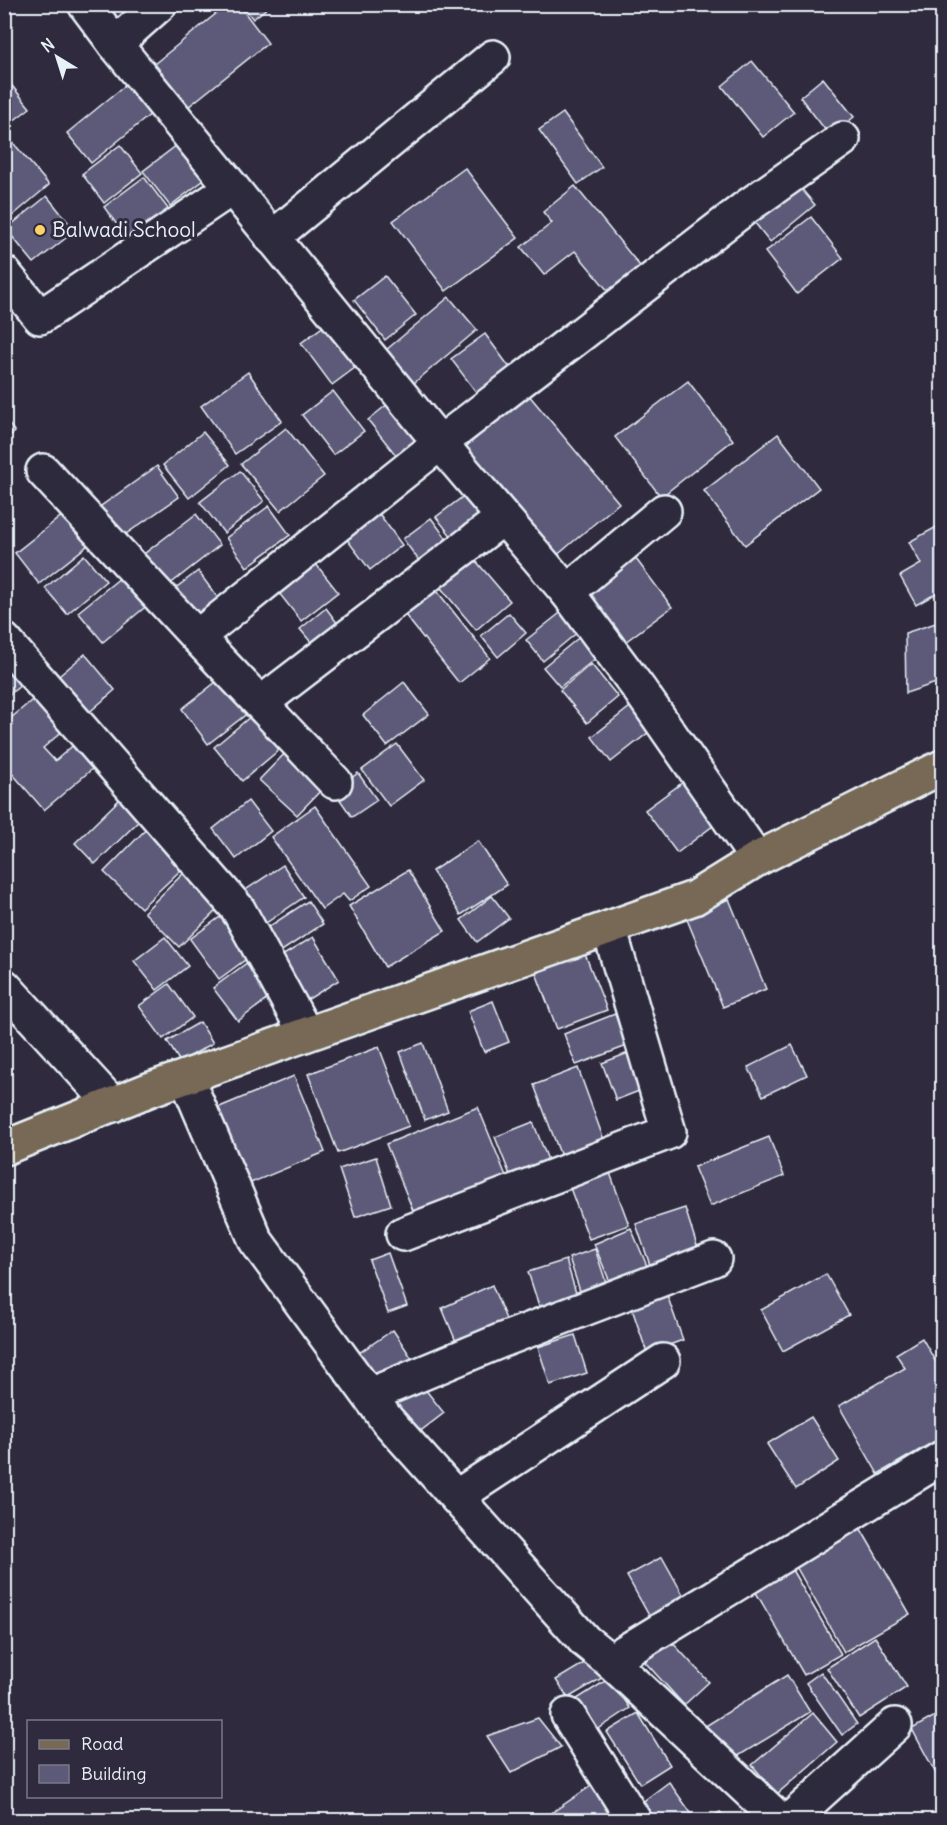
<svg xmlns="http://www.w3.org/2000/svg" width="947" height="1825" font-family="Delius,sans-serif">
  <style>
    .building { fill: #5c5a78; stroke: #e8f1f8; stroke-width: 1.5 }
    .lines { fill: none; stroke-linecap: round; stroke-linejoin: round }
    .minor-casing { stroke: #e8f1f8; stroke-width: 38 }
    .major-casing { stroke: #e8f1f8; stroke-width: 38 }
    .minor { stroke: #2f2a3d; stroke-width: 33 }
    .major { stroke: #776954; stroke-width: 33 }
    .poi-dot { fill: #ffd166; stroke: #2f2a3d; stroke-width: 2 }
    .labels { text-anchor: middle; stroke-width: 6; stroke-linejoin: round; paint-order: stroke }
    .poi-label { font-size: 21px; fill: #e8f1f8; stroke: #2f2a3d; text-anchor: start }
  </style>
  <rect width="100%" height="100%" fill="#2f2a3d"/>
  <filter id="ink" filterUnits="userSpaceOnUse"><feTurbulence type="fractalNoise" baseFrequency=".0167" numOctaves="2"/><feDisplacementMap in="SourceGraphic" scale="12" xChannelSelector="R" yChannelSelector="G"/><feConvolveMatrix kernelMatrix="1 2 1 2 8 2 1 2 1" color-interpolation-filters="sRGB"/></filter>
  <g filter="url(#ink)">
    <g class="building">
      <polygon points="228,4 238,4 268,43 188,107 154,64"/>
      <polygon points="241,4 272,4 253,19"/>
      <polygon points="752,61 794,112 763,137 722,86"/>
      <polygon points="138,75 162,105 91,163 67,133"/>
      <polygon points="4,76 30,108 4,128"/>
      <polygon points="823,78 854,117 830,136 800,97"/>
      <polygon points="563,113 602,167 578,184 539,130"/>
      <polygon points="4,132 49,185 4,223"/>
      <polygon points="181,142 208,177 170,206 143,171"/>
      <polygon points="120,145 142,173 104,203 82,174"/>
      <polygon points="465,168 518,238 446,291 393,221"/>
      <polygon points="144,177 169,210 128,240 104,207"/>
      <polygon points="575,186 644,271 613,297 575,251 544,275 521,247 552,223 543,212"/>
      <polygon points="799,186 815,205 770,242 755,223"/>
      <polygon points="47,196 75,231 34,263 6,229"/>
      <polygon points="811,217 843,258 797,294 765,252"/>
      <polygon points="385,276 416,315 385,340 354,300"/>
      <polygon points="449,297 477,330 414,383 386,350"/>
      <polygon points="333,319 364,361 332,385 301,343"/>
      <polygon points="485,334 516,376 483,401 451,359"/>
      <polygon points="248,372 282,421 235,454 201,406"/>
      <polygon points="688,381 733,440 661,497 615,437"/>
      <polygon points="333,391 364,431 333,455 302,415"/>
      <polygon points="528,394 619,503 555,557 463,449"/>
      <polygon points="394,399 429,443 403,464 368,420"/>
      <polygon points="4,418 15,432 4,440"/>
      <polygon points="286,428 324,476 280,511 241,464"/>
      <polygon points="203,432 230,465 189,498 163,465"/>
      <polygon points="778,434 819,488 745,545 704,491"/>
      <polygon points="157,466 179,497 116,541 94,511"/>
      <polygon points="240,471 264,501 224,533 200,502"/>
      <polygon points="473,489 496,518 460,547 436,517"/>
      <polygon points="269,506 290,535 247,567 226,538"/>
      <polygon points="375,508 402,545 370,570 342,533"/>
      <polygon points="64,514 88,545 39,584 15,553"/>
      <polygon points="196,514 220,545 160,592 136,560"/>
      <polygon points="431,518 456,551 428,573 403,539"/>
      <polygon points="942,524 942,590 916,605 900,576 921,564 909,542"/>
      <polygon points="630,551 672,607 625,642 583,586"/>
      <polygon points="470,554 510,601 476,630 436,582"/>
      <polygon points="84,555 106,581 67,614 45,588"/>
      <polygon points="312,559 338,592 301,621 275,588"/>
      <polygon points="131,569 155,599 103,642 78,612"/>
      <polygon points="198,571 225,608 196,630 169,593"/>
      <polygon points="433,586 490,658 459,683 402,611"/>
      <polygon points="569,606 585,626 543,661 526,640"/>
      <polygon points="326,608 344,632 319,652 300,629"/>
      <polygon points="509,613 526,633 498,657 481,636"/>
      <polygon points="942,621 942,681 906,693 905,633"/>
      <polygon points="588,630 605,651 560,687 543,667"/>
      <polygon points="85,654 115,690 78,722 47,686"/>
      <polygon points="20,661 32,676 4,699 4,673"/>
      <polygon points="591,664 618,697 587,723 560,690"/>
      <polygon points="226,674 253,709 208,744 182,709"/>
      <polygon points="404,682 429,714 387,746 363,715"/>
      <polygon points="38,695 66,728 43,748 55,761 78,741 98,764 44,810 4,764 4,724"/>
      <polygon points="635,703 654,728 611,762 592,737"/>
      <polygon points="257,711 285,745 242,781 214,747"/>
      <polygon points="397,744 424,780 389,806 362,770"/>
      <polygon points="288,750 325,786 297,815 259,780"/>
      <polygon points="358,773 377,800 352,817 334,791"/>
      <polygon points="690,777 722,819 677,853 645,810"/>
      <polygon points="123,796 143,817 95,864 75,843"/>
      <polygon points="248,801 271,831 236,859 213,829"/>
      <polygon points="315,806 371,886 349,901 343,894 322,909 271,837"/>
      <polygon points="153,822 191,860 141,908 104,872"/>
      <polygon points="478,841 507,885 461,915 432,871"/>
      <polygon points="193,864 227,900 179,947 144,912"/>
      <polygon points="283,865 304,897 266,923 244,891"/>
      <polygon points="408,870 445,931 385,967 349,906"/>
      <polygon points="492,896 509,918 477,942 461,920"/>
      <polygon points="729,899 766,989 723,1007 686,917"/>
      <polygon points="308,901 323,924 271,958 256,935"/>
      <polygon points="220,917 249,957 219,979 190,939"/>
      <polygon points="165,937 188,966 157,990 134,961"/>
      <polygon points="313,937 339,980 299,1005 272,962"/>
      <polygon points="585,954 607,1010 557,1029 536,973"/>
      <polygon points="252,959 277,992 238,1021 213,988"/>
      <polygon points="169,984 193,1017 163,1039 139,1006"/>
      <polygon points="493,1001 509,1042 484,1052 468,1011"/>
      <polygon points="615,1014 627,1046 576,1065 564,1034"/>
      <polygon points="200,1022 213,1043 180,1062 167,1041"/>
      <polygon points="423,1043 448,1111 425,1120 400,1052"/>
      <polygon points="792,1045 807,1075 763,1096 748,1067"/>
      <polygon points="379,1047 409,1126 338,1153 308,1074"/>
      <polygon points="631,1052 644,1089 616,1100 602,1063"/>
      <polygon points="578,1068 605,1143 562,1159 534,1085"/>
      <polygon points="294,1076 325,1152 241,1187 210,1111"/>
      <polygon points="478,1107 506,1176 414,1213 386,1144"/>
      <polygon points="533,1122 550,1165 512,1180 495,1137"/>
      <polygon points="769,1137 784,1176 710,1206 694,1167"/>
      <polygon points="376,1157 391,1205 355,1217 339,1169"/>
      <polygon points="610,1173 629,1225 589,1239 570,1188"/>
      <polygon points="685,1208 700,1255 652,1271 636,1224"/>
      <polygon points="631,1228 650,1273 613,1289 594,1244"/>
      <polygon points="595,1249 609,1291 583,1300 569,1258"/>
      <polygon points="388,1253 407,1306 388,1313 369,1260"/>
      <polygon points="566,1260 579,1303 542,1315 528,1272"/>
      <polygon points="826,1274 849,1315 783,1351 761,1310"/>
      <polygon points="662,1281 683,1340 647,1353 627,1294"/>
      <polygon points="492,1285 510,1329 460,1351 442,1308"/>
      <polygon points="393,1330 415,1363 377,1387 356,1355"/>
      <polygon points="575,1335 587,1373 550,1385 538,1347"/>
      <polygon points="922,1338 942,1373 942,1437 878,1474 839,1406 905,1368 896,1354"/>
      <polygon points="417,1379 444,1413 414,1436 387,1402"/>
      <polygon points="811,1417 839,1461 796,1489 767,1444"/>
      <polygon points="858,1524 910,1614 844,1652 793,1561"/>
      <polygon points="662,1557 686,1600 651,1619 627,1576"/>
      <polygon points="788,1563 841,1654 804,1675 751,1584"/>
      <polygon points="875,1637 907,1687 859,1718 827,1668"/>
      <polygon points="670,1640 709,1682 684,1705 645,1662"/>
      <polygon points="596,1656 607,1675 568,1698 556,1680"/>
      <polygon points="821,1672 857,1724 842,1735 806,1683"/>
      <polygon points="787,1675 810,1712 727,1763 704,1727"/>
      <polygon points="610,1678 630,1708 597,1730 577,1699"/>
      <polygon points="942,1712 942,1782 941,1783 912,1729"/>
      <polygon points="638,1713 670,1765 640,1784 607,1732"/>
      <polygon points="813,1713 837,1742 777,1794 752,1765"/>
      <polygon points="538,1718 561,1747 511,1773 487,1736"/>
      <polygon points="669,1782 696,1820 647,1820 637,1806"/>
      <polygon points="591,1786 616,1820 541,1820"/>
      <polygon points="720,1812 728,1820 707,1820"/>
    </g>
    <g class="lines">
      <defs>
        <g id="minor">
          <polyline points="85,4 115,44 440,443 567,592 639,689 757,859"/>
          <polyline points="115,44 160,4"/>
          <polyline points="272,238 493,57"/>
          <polyline points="4,273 40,317 232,188"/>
          <polyline points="43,471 197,637 335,782"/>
          <polyline points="567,592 664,511"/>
          <polyline points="197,637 440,443 745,208 843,139"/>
          <polyline points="4,640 238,909 306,1034"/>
          <polyline points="261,703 503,518"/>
          <polyline points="4,986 113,1105"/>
          <polyline points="186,1077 256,1241 387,1420 585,1641 610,1661 780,1820"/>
          <polyline points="403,1234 669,1132 609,928"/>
          <polyline points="370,1395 500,1341 714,1259"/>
          <polyline points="456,1497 663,1361"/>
          <polyline points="610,1661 942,1458"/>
          <polyline points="568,1715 634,1820"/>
          <polyline points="790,1820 895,1725"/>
        </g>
        <polyline id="major" points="4,1148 151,1089 694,898 757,859 942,767"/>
      </defs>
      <use href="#minor" class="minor-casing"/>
      <use href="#major" class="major-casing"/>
      <use href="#minor" class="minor"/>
      <use href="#major" class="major"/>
    </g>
  </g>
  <circle class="poi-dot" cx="40" cy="230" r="6"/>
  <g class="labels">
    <g class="poi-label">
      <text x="52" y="237">Balwadi School</text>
    </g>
  </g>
  <rect width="947" height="1825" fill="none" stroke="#2f2a3d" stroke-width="24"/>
  <rect x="12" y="12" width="923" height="1801" fill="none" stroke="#e8f1f8" stroke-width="2" filter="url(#ink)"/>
  <rect x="27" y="1720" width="195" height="78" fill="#2f2a3d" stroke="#797a88" stroke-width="1.5"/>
  <rect x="39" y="1740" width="30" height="9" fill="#776954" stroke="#797a88" stroke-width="1.5"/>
  <text x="81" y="1750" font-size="18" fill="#e8f1f8">Road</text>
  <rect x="39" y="1765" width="30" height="18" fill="#5c5a78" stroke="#797a88" stroke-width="1.5"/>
  <text x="81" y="1780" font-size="18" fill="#e8f1f8">Building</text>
  <g transform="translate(57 57) rotate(322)" stroke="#2f2a3d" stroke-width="4.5" paint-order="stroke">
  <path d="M0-4.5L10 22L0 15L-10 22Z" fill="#e8f1f8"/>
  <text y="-9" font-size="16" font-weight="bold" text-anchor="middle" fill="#e8f1f8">N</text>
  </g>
</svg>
